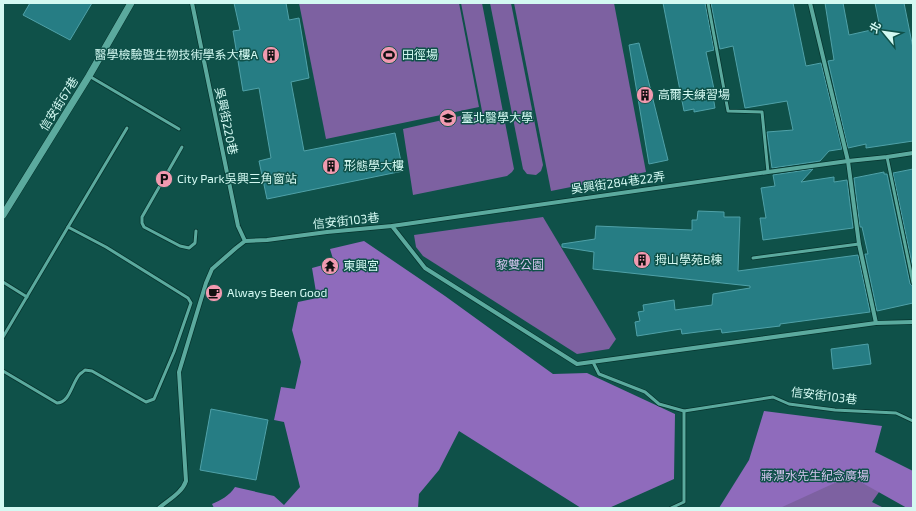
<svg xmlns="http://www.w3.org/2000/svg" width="916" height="511" font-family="'Exo 2','Noto Sans TC',sans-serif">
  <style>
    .green { fill: #7d61a1 }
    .forest { fill: #8f6bbc }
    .building { fill: #267d84; stroke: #4fa1a8 }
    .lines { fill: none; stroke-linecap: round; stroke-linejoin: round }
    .service-casing { stroke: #06342e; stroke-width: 4.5 }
    .minor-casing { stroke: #06342e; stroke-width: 5.5 }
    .tertiary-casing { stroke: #06342e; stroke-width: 8 }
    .service { stroke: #5baa9e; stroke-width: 3 }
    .minor { stroke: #5baa9e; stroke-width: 4 }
    .tertiary { stroke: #5baa9e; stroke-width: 7 }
    .labels { text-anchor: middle; stroke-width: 3; stroke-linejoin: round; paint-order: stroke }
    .poi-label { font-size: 12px; fill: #d3f9f2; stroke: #0f5149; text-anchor: start }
    .street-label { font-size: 12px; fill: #d3f9f2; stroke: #0f5149 }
    .park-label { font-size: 12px; fill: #d5c4ef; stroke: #0f5149 }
  </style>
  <rect width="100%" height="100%" fill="#0f5149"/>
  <g class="green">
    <polygon points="299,3 459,3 479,107 326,139"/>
    <polygon points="461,3 482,3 514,169 512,172 507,176 413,195 403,129 482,111"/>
    <polygon points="490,3 511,3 543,165 541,171 536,175 527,174 523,169"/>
    <polygon points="514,3 614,3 646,172 551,191"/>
    <polygon points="543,217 616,339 609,349 577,354 423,256 416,247 414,235"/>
    <polygon points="802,431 886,482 872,502 884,508 759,508"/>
  </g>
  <g class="forest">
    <path d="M364,241L445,296L553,374L587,373L675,414L674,479L609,508H581L459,431L439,470L419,494L418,508H214L212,504C221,500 229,496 235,487L274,496L284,505L300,487L284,422L274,420L281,387L295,389L301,362L292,330L298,302L317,298L312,268L334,262L330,249Z"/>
    <polygon points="764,411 882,426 875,452 913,471 913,508 907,508 850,476 780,508 719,508 749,460"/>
  </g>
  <g class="building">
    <polygon points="30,3 92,3 70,40 23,15"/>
    <polygon points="234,3 286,3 289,20 299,18 309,78 291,82 304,151 395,133 403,171 267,199 259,161 271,158 259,88 243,91 233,31 240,30"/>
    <polygon points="663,3 705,3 714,50 706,52 714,89 712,90 715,108 694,112 694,109 684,111"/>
    <polygon points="711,3 793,3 806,66 821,63 842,149 829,151 820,161 772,168 767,132 793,130 787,101 745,108 733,46 720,49"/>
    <polygon points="825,3 843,3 849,35 880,28 875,3 904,3 913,48 913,141 866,148 866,144 848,148 828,61 834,60"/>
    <polygon points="639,43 668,160 649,164 629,45"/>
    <polygon points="813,169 801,182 834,177 834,182 847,180 853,228 763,240 760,218 766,218 761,188 775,186 773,175"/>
    <polygon points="913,169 913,268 893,173"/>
    <polygon points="884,172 884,174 887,174 910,284 913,286 913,303 877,311 865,254 868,254 862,227 860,227 854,178"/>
    <polygon points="698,211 724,212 724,217 740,217 738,271 858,255 870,312 780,324 780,326 722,333 721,329 682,334 681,329 637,336 635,322 640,321 638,312 644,311 643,305 674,300 675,310 712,305 713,294 750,288 750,286 593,269 594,252 562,247 562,244 595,239 596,226 692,230 692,220 697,220"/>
    <polygon points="868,344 871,364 833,369 831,349"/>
    <polygon points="211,409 268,420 256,480 200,470"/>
  </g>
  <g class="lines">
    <defs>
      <g id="service">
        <polyline points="708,3 728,111 762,112 768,172"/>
        <polyline points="89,76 179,129"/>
        <polyline points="182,147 142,217 142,223 144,227 180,246 189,248 195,243 196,231"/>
        <polyline points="887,157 913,283"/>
        <polyline points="68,227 127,128"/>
        <polyline points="753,258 859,244"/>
        <polyline points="3,282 27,297"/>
        <path d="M3,337L68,227L106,247L188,298L191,303L174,352L154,399L146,402L92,371L85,370C83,372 81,373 80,374C72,382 70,403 57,403L3,371"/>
        <polyline points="593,362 599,374 645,392 659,404 684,411 773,397 789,404 835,410 896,413 913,421"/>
        <polyline points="671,508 684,502 684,411"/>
      </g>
      <g id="minor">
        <polyline points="192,3 238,226 245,241"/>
        <polyline points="810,3 848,161 859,244 876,323"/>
        <polyline points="392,226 425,268 577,364 876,323 913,322"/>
        <path d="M159,508C168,500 182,493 186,481L179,372L206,283L212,269L236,248L245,241L267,240L327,232L392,226L768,172L848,161L887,157L913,153"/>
      </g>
      <polyline id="tertiary" points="3,215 89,76 131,3"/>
    </defs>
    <use href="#service" class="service-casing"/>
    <use href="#minor" class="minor-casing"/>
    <use href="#tertiary" class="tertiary-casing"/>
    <use href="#service" class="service"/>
    <use href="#minor" class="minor"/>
    <use href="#tertiary" class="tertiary"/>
  </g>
  <defs>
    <symbol id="building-disc" viewBox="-11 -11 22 22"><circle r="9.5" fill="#f29ab0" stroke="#0f5149"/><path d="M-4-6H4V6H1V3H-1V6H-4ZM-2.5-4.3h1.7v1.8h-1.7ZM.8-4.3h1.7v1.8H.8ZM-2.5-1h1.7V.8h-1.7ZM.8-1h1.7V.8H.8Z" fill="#111"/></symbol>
    <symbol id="stadium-disc" viewBox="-11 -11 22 22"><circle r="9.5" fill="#f29ab0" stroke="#0f5149"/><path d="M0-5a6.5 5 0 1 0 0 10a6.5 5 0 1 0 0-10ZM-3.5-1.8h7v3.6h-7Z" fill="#111"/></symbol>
    <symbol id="university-disc" viewBox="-11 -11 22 22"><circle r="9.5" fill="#f29ab0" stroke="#0f5149"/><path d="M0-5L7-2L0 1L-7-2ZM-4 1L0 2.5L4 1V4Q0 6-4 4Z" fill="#111"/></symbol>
    <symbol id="parking-disc" viewBox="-11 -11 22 22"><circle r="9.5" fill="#f29ab0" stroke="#0f5149"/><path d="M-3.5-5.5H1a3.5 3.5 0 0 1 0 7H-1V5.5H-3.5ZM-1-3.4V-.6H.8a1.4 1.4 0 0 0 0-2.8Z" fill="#111"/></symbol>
    <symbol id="temple-disc" viewBox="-11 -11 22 22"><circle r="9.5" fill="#f29ab0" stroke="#0f5149"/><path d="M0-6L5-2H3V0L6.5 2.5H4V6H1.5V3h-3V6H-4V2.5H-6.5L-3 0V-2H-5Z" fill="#111"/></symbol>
    <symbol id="cafe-disc" viewBox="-11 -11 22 22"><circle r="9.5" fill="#f29ab0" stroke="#0f5149"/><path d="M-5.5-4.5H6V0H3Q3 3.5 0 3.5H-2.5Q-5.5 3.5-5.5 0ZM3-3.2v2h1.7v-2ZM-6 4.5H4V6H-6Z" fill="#111"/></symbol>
  </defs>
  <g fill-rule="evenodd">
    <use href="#building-disc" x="261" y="45" width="20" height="20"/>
    <use href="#stadium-disc" x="379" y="45" width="20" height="20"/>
    <use href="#building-disc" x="635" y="85" width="20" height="20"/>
    <use href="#university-disc" x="438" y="108" width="20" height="20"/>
    <use href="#building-disc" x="321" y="156" width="20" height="20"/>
    <use href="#parking-disc" x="154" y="169" width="20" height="20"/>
    <use href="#building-disc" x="632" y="250" width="20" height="20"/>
    <use href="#temple-disc" x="320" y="256" width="20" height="20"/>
    <use href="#cafe-disc" x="204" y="283" width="20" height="20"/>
  </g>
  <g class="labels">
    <g class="poi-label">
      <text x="258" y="59" text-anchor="end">醫學檢驗暨生物技術學系大樓A</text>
      <text x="402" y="59">田徑場</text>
      <text x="658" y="99">高爾夫練習場</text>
      <text x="461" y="122">臺北醫學大學</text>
      <text x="344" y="170">形態學大樓</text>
      <text x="177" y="183">City Park吳興三角窗站</text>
      <text x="655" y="264">拇山學苑B棟</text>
      <text x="343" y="270">東興宮</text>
      <text x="227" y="297">Always Been Good</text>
    </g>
    <g class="street-label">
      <text transform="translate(59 104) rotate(-58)" y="4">信安街67巷</text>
      <text transform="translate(226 121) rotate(78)" y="4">吳興街220巷</text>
      <text transform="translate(618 183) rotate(-8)" y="4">吳興街284巷22弄</text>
      <text transform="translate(346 221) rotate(-6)" y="4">信安街103巷</text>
      <text transform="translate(824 396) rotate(7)" y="4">信安街103巷</text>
    </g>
    <g class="park-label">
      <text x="520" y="269">黎雙公園</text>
      <text x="815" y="480">蔣渭水先生紀念廣場</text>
    </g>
  </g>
  <rect width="916" height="511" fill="none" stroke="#d3f9f2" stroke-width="8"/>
  <g transform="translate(884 32) rotate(299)" stroke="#0f5149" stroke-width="3" paint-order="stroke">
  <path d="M0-3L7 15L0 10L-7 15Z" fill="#d3f9f2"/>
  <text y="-6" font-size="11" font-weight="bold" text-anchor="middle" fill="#d3f9f2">北</text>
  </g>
</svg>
